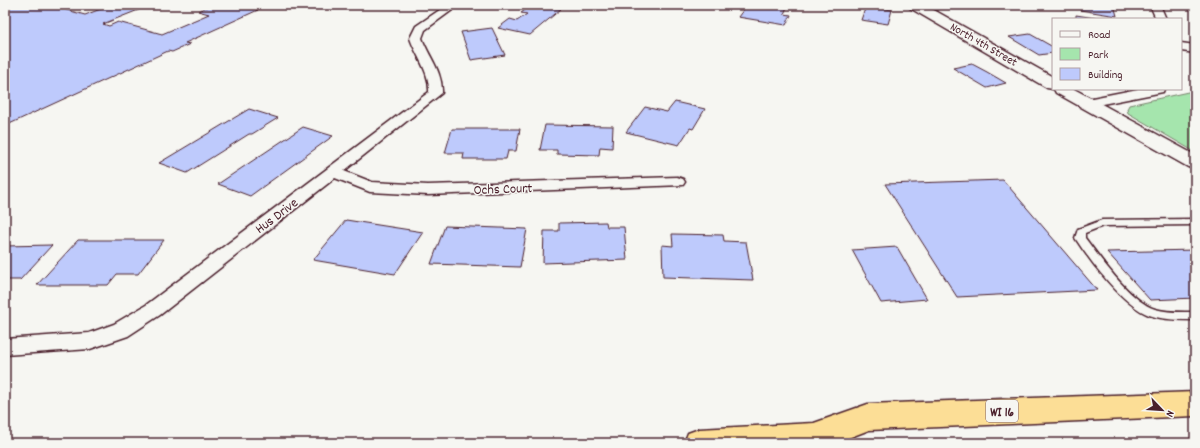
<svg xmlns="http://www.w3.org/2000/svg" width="1200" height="448" font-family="Dekko,sans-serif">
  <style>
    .green { fill: #a5e5ad; stroke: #78826c }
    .building { fill: #becafc; stroke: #4a1f2b }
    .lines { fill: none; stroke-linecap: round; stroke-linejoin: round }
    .lane-casing { stroke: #4a1f2b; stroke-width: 3 }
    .street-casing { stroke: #4a1f2b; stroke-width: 3 }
    .secondary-casing { stroke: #4a1f2b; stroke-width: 3 }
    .highway-casing { stroke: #4a1f2b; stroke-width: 3 }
    .lane { fill: #f6f6f2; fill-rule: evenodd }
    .street { fill: #f6f6f2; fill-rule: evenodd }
    .secondary { fill: #f6f6f2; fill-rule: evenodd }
    .highway { fill: #fcde96; fill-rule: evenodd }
    .labels { text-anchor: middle; stroke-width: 3; stroke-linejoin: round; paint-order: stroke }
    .far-street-label { font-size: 12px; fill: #4a1f2b; stroke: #f6f6f2 }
    .shield { fill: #f6f6f2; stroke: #7e6067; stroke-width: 1 }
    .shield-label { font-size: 13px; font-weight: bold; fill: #4a1f2b }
    .street-label { font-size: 14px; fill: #4a1f2b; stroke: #f6f6f2 }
  </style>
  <rect width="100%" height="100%" fill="#f6f6f2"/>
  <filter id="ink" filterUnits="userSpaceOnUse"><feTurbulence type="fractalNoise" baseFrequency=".025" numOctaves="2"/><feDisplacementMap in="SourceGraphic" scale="8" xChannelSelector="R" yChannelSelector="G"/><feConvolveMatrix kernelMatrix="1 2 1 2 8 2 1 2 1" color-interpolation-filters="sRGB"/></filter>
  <g filter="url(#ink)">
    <polygon class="green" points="1195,89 1195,152 1128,113 1127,109 1129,105 1188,92"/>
    <g class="building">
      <polygon points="9,5 49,5 85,15 111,5 151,5 103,24 109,26 118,22 162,34 209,14 198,11 211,5 239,5 258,10 185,43 190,44 172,52 168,51 5,126 5,6"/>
      <polygon points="532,5 561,9 530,35 498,28 510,19 517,21 527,14 521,13"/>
      <polygon points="747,5 788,5 784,14 791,15 786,25 738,17"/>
      <polygon points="1079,5 1114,5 1117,16 1080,10"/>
      <polygon points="866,6 892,10 888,24 861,20"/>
      <polygon points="1076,15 1101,19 1076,19"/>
      <polygon points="492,28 505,55 471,60 461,32"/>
      <polygon points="1030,34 1053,47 1053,53 1039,55 1009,37"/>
      <polygon points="972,64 987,72 1006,83 987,88 953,68"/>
      <polygon points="675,102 705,109 693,129 690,128 679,145 626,132 645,107 667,112"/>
      <polygon points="249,109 278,118 252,134 249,134 187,173 159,163"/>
      <polygon points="545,125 613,126 612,148 600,147 599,155 557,154 557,150 540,150"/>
      <polygon points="303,127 333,136 250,196 218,184"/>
      <polygon points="452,129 520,129 516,151 508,151 506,159 463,159 464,153 445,153"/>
      <polygon points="1003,180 1097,290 957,297 885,184"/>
      <polygon points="346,220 423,232 395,274 313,260"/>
      <polygon points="606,222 607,227 624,227 627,260 543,263 544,231 559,231 559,223"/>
      <polygon points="445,226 527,229 520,267 431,264"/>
      <polygon points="672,234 723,235 724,241 746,242 753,280 663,277 662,245 673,246"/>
      <polygon points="78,240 164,240 138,274 117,274 108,285 37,285"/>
      <polygon points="52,245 20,280 5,280 5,246"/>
      <polygon points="897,247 927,299 881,303 852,250"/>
      <polygon points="1195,250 1195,298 1150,300 1107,252"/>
    </g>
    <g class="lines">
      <defs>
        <path id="lane" d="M1195,219V225L1103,226L1085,233V238C1101,259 1130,301 1155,309C1168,313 1182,312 1195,312V320C1180,320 1164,320 1149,315C1123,305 1090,261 1075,238L1078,229L1102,220Z"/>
        <g id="street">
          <path d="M447,5H459L425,30L422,38C429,57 443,72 442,93L344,171L372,182L428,185L677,177L683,179L685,182L683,185L428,195L370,192L335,178L160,315L128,336L90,349L5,355V339L89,333L114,324L146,305L429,92C430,72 416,56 410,38L416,26Z"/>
          <polygon points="1150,5 1160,5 1166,19 1156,19"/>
          <polygon points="1181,43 1195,45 1195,53 1181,51"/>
          <polygon points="1138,89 1164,89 1163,92 1158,93 1087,107 1082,106 1080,103 1082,100 1087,99"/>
        </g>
        <g id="secondary">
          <polygon points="908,5 925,5 1053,77 1053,89 1047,88 910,8"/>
          <polygon points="1054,89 1074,89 1195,155 1195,169 1188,167 1056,93"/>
        </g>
        <polygon id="highway" points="1195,392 1195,416 869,430 843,440 842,443 684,443 688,433 699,429 814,423 868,404"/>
      </defs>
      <use href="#lane" class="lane-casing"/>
      <use href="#street" class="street-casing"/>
      <use href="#secondary" class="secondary-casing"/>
      <use href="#highway" class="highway-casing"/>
      <use href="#lane" class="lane"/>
      <use href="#street" class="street"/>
      <use href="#secondary" class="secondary"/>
      <use href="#highway" class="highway"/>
    </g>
  </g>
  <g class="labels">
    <g class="far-street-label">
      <text transform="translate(984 44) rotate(30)" y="4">North 4th Street</text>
    </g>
    <rect class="shield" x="986" y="400" width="32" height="22" rx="3"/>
    <g class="shield-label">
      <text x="1002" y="416">WI 16</text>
    </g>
    <g class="street-label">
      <text transform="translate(503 188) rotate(-2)" y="5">Ochs Court</text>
      <text transform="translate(276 215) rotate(-37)" y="5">Hus Drive</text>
    </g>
  </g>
  <rect width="1200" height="448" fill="none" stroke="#f6f6f2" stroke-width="20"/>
  <rect x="10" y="10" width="1180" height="428" fill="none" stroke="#4a1f2b" stroke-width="1.5" filter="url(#ink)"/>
  <rect x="1052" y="18" width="130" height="72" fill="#f6f6f2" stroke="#b1a0a2"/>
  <rect x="1060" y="31" width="20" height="6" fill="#f6f6f2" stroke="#b1a0a2"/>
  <text x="1088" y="38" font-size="12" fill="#4a1f2b">Road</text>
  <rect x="1060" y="48" width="20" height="12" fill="#a5e5ad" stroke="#b1a0a2"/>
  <text x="1088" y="58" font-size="12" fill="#4a1f2b">Park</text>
  <rect x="1060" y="68" width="20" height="12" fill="#becafc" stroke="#b1a0a2"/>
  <text x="1088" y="78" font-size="12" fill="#4a1f2b">Building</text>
  <g transform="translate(1162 410) rotate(115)" stroke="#f6f6f2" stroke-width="3" paint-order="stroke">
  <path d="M0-3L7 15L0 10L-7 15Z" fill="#4a1f2b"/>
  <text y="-6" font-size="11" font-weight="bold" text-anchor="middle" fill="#4a1f2b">N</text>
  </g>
</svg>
